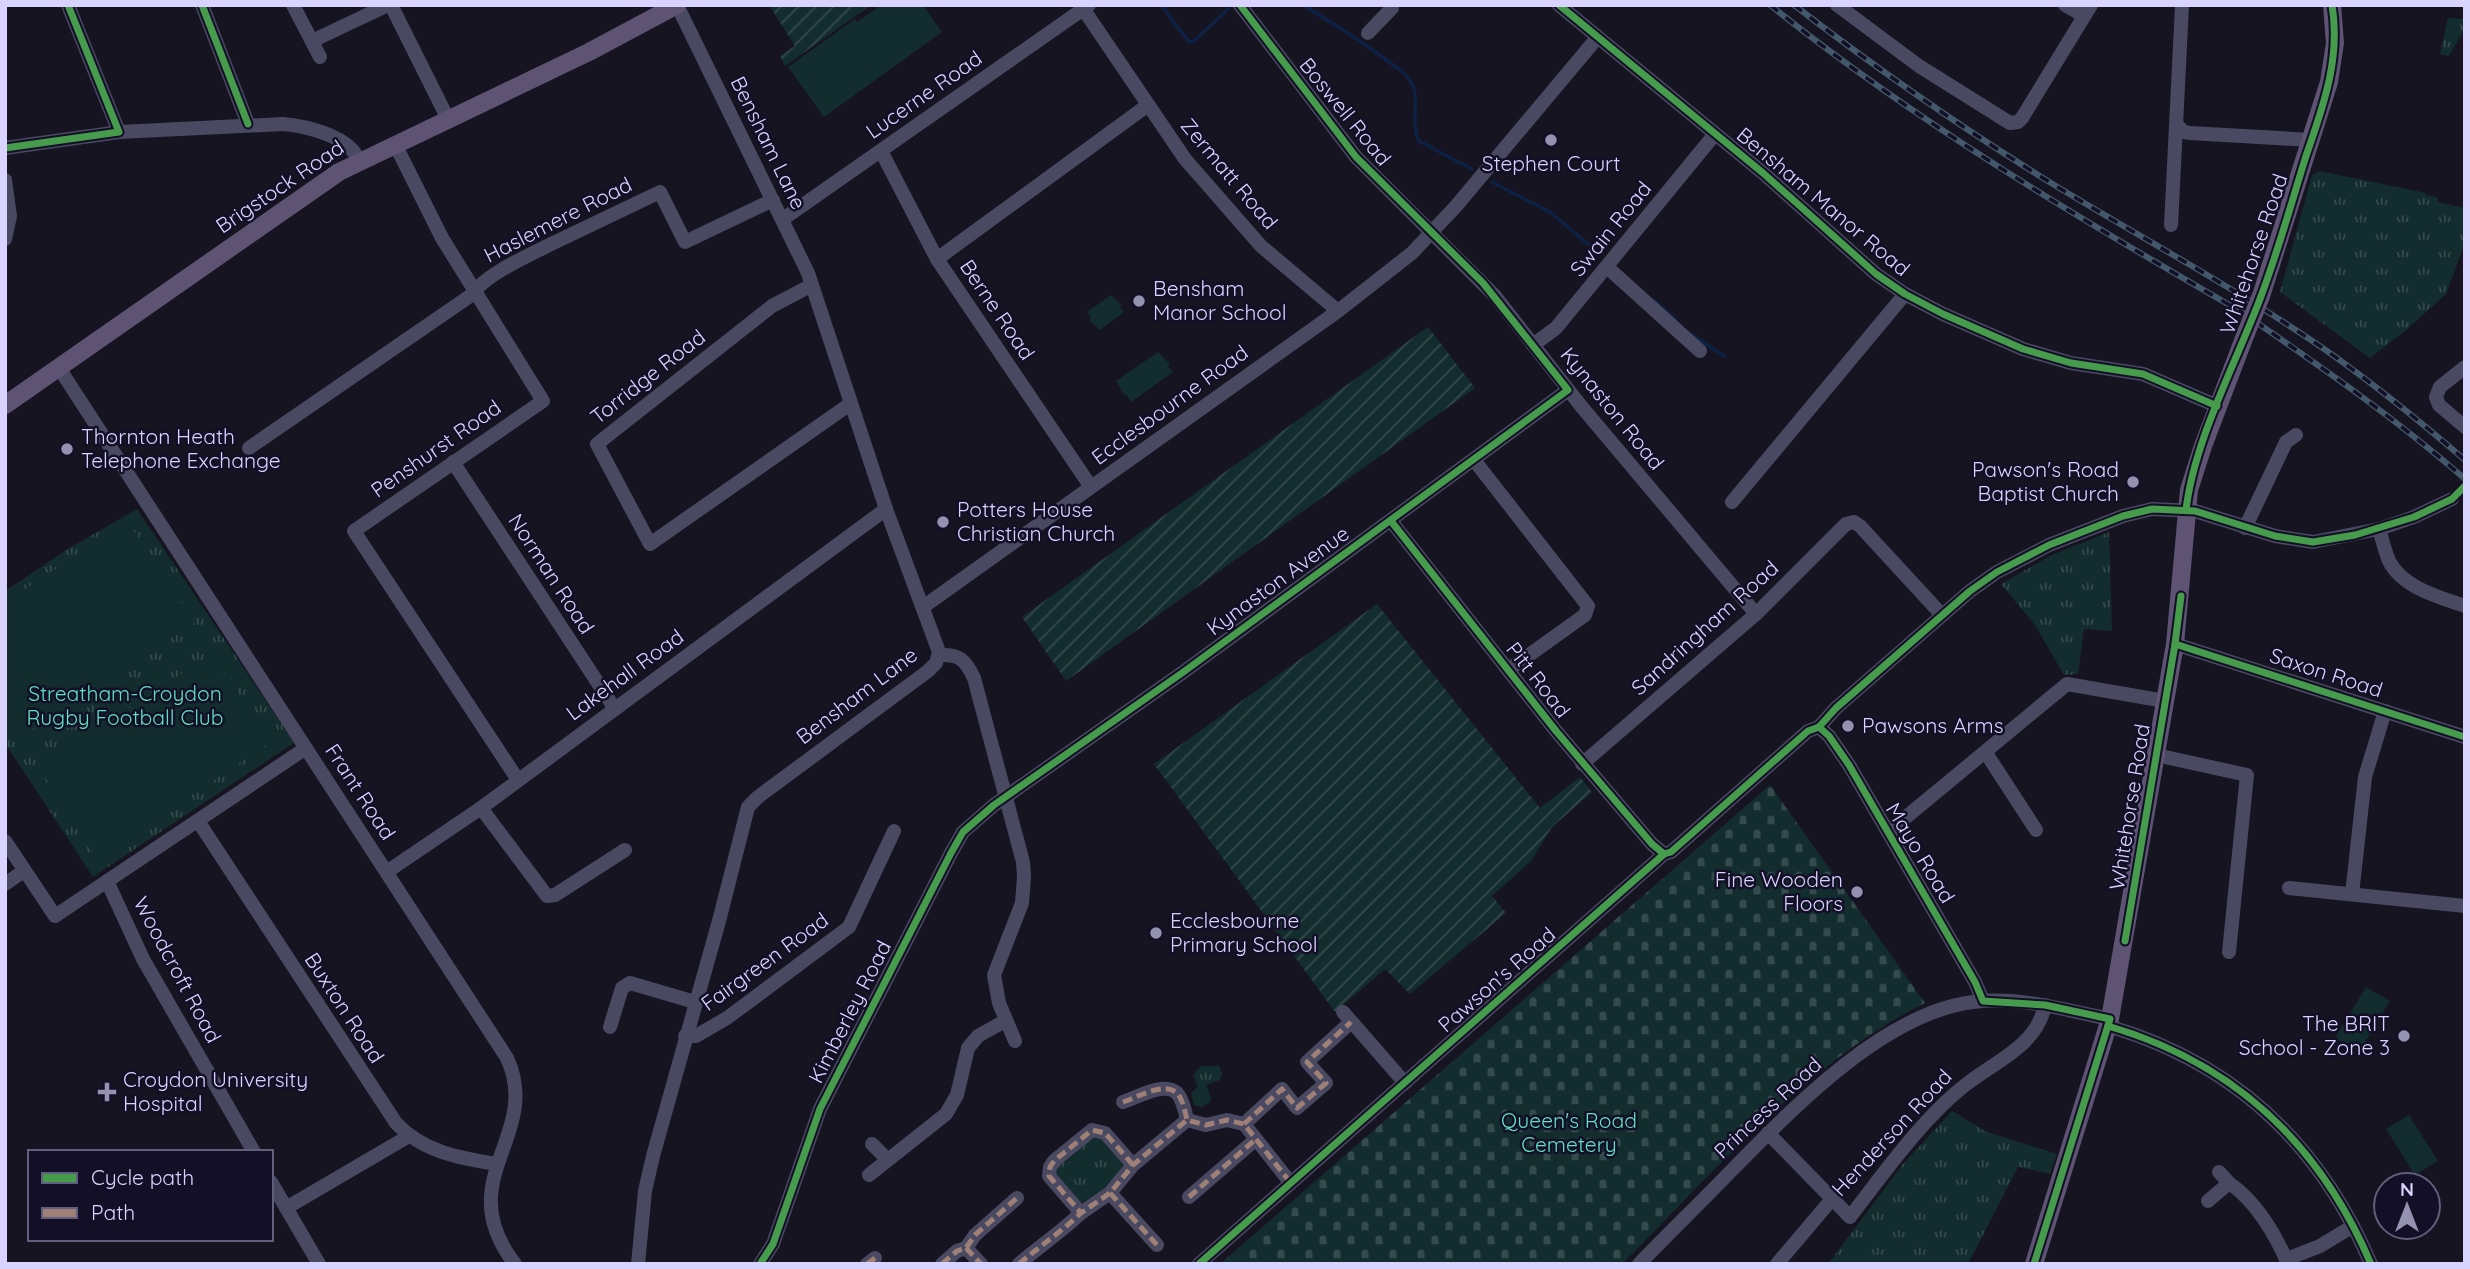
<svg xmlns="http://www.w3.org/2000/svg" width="2470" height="1269" font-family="Quicksand,sans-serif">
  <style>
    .grass { fill: url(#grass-tufts) }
    .cemetery { fill: url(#cemetery-stones) }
    .garden { fill: url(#garden-furrows) }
    .pitch { fill: #132c2d }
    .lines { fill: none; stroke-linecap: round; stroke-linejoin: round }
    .stream { stroke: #0d2144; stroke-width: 3.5 }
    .minor { stroke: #4a4962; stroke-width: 14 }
    .major { stroke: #5e5373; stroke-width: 18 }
    .rail-casing { stroke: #43596b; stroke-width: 6 }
    .rail { stroke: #130f26; stroke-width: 3.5; stroke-dasharray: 10; stroke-linecap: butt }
    .major-bridge { stroke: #5e5373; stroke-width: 18 }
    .quiet { stroke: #9e8076; stroke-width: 5; stroke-dasharray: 10 5; stroke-linecap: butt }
    .cycleway-casing { stroke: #130f26; stroke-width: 11 }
    .cycleway { stroke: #469c4c; stroke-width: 7 }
    .poi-dot { fill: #9591b1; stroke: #130f26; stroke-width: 2.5 }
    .labels { text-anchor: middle; stroke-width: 5; stroke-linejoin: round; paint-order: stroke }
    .street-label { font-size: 21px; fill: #d9d4ff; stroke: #130f26 }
    .poi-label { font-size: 21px; fill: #d9d4ff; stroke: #130f26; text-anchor: start }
    .park-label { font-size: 21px; fill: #5fe0c0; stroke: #130f26 }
  </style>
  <defs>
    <pattern id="grass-tufts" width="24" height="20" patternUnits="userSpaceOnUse" patternTransform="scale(1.75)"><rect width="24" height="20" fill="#132c2d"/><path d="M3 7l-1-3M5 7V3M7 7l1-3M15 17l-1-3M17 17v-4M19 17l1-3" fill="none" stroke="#354a4c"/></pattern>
    <pattern id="cemetery-stones" width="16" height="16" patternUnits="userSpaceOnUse" patternTransform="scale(1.75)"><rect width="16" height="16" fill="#132c2d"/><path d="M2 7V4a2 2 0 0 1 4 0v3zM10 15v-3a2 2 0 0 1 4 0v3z" fill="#354a4c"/></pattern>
    <pattern id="garden-furrows" width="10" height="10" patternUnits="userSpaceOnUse" patternTransform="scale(1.75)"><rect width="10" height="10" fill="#132c2d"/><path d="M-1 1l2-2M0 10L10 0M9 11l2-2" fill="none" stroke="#354a4c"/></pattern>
  </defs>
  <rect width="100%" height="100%" fill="#161421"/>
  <g class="grass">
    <polygon points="2448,18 2465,19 2465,28 2449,56 2440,54"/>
    <polygon points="2319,171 2426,193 2426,195 2438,198 2438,202 2465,208 2465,243 2446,294 2405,331 2370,358 2280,292 2312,175"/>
    <polygon points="137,509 294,743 93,877 5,743 5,591 68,549"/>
    <polygon points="2109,532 2112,631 2084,629 2078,674 2064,675 2035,625 2001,584 2052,555"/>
    <polygon points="1201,1066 1219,1066 1222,1073 1220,1080 1206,1085 1211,1098 1209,1103 1202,1107 1194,1105 1191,1093 1198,1086 1193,1075"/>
    <polygon points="1952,1111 1987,1132 2057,1154 2050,1174 2018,1167 1968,1264 1828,1264 1903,1164"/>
    <polygon points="1100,1135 1124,1165 1109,1187 1105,1186 1104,1191 1083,1202 1077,1202 1053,1170 1061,1160 1064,1163 1088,1142 1088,1136"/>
  </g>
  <path class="cemetery" d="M1770,785L1925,1003C1806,1063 1715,1171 1622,1264H1220Z"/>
  <g class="garden">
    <polygon points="769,5 871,5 785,66 780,56 795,46"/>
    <polygon points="1428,327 1475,388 1066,681 1022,617"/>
    <polygon points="1377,604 1540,808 1580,777 1592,792 1552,827 1531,861 1492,896 1506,913 1410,994 1385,969 1335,1012 1154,764"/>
  </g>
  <g class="pitch">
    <polygon points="881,5 923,5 942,32 824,117 788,67 855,19 857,22"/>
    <polygon points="1111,295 1122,305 1120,307 1124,312 1100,330 1089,320 1091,318 1087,312"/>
    <polygon points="1158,352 1170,364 1168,366 1173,372 1131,402 1127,395 1125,396 1116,381"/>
    <polygon points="128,522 195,623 17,739 5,720 5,602"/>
    <polygon points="211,654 271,742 97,858 39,768"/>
    <polygon points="2366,987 2390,1001 2359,1052 2335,1038"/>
    <polygon points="2409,1115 2438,1161 2415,1175 2386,1129"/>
  </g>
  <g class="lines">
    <g class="stream">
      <polyline points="1161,5 1189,42 1194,41 1228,9"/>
      <path d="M1303,5L1357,39L1403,72C1427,96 1407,115 1419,141L1472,169"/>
      <polyline points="1492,182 1550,212 1600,254"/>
      <polyline points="1655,301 1675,319"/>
      <polyline points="1691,334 1724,356"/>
    </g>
    <g class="minor">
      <polyline points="68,5 119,132"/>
      <polyline points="202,5 248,124"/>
      <polyline points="293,5 320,57"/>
      <polyline points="391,5 448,119"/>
      <polyline points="1240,5 1356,157 1495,296 1581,406 1756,614"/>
      <polyline points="1559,5 1763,173 1876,274 1905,294 1943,314 2023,349 2071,363 2143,374 2217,406"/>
      <polyline points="1837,5 1919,66 2010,123 2018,122 2022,118 2091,5"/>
      <polyline points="2065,5 2084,16"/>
      <polyline points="1084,10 1185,159 1261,246 1338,311"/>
      <polyline points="1368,33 1392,8"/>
      <polyline points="312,41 388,5"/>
      <polyline points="2177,125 2184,132 2190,133 2312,140"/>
      <polyline points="395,144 442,238 543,401 354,531 518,780"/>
      <path d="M5,148L119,132L283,124C306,126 350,136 359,161"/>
      <polyline points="881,151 937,259 1091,487"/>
      <polyline points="5,180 10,216 5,239"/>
      <polyline points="783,219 1089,5"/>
      <polyline points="2171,225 2182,5"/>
      <polyline points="937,259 1148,105"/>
      <polyline points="1607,267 1700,351"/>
      <polyline points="812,285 772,306 597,444 650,544 850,404"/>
      <polyline points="1533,345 1556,328 1715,134"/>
      <polyline points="2465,367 2440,387 2436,397 2439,405 2465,427"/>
      <path d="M59,368L507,1058C543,1136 449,1179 515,1264"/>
      <path d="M249,448L470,296C488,273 522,259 547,246C585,228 622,210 660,192L685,242L773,200"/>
      <polyline points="1474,460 1588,606 1585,615 1508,670"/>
      <polyline points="453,462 615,709"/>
      <polyline points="1732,502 1905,294"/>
      <polyline points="1391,521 1556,731 1652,844 1664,854"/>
      <polyline points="2245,528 2286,442 2296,435"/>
      <path d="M2379,529C2382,539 2385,551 2389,561C2403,588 2439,597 2465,606"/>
      <polyline points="923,607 1338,311 1412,253 1457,205 1597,38"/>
      <polyline points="2175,644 2465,737"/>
      <path d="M939,655C959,654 965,659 974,678L1023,862L1024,877L1022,903L994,975L999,1003L1015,1041"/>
      <polyline points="1819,727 1836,708 1970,591 1997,572 2049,545 2123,516 2152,509 2195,511 2275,536 2313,542 2379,529 2414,517 2452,499"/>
      <polyline points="1819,727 1829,736 1849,765 1975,982 1983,1001"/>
      <polyline points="1986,753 2036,830"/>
      <polyline points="2156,755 2247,775 2229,952"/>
      <polyline points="1582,764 1756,614 1846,524 1854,522 1860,526 1942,615"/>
      <polyline points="481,808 547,896 555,895 625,850"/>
      <path d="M198,821L396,1123C423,1152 459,1158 497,1164"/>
      <polyline points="1888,832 2067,684 2165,701"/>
      <polyline points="5,841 55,916 306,748"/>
      <polyline points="388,871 481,808 886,509"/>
      <polyline points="107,881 143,959 254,1152"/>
      <polyline points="5,884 24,871"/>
      <polyline points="2289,888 2465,906"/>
      <polyline points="2352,894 2365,777 2385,711"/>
      <polyline points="1343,1012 1405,1083"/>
      <path d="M2108,1026C2235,1063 2320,1144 2371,1264"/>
      <polyline points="610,1027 622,988 630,983 695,1002"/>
      <polyline points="685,1036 696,1036 727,1018 849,927 894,831"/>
      <path d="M1123,1102C1136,1098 1164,1081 1177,1093C1183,1100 1185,1111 1187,1120"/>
      <polyline points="1244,1124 1282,1089 1297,1108 1326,1083 1307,1062 1351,1022"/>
      <path d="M1768,1133L1850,1217C1883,1174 1925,1115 1968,1083C1998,1060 2037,1045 2045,1005"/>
      <polyline points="872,1144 887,1159"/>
      <polyline points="1133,1165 1105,1133 1092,1130 1054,1161 1050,1167 1049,1176 1081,1213 1110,1193 1133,1165 1187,1120 1206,1125 1227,1120 1244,1124 1290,1182"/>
      <polyline points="2219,1172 2229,1183"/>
      <polyline points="869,1175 946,1114 957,1095 968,1048 978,1036 1005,1021"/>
      <polyline points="271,1182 319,1264"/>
      <polyline points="1110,1193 1157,1245"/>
      <polyline points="1189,1197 1255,1140"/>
      <path d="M2208,1201L2229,1183C2255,1200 2276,1235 2288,1264"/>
      <polyline points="286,1208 409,1136"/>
      <polyline points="966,1248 981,1264"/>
      <polyline points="2287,1259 2320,1246 2353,1226"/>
      <polyline points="638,1264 645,1191 653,1156 719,921 748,807 758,797 928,671 936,663 939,652 886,509 808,273 677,5"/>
      <polyline points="760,1264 773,1244 820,1109 951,853 963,832 994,805 1182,673 1568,390"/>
      <polyline points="867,1264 875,1258"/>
      <polyline points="942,1264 957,1251 966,1248 975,1235 1017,1198"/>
      <path d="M1019,1264C1040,1246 1061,1232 1081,1213"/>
      <polyline points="1199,1264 1664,854 1671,852 1808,731 1819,727"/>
      <path d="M1639,1264C1670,1232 1702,1201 1733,1169C1793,1108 1884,1013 1973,1002C2020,996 2065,1010 2110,1019"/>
      <polyline points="1777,1264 1832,1199"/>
    </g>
    <g class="major">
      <polyline points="2261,296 2329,82 2335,43 2332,5"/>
      <polyline points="5,405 339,172 589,52 677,5"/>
      <polyline points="2034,1264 2110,1019 2175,644 2189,490 2203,446 2246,333"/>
    </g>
    <defs>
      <g id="rail">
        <path d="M1770,5C1916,122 2078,218 2240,311C2317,364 2394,417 2465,479"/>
        <path d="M1794,5C1877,69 1962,128 2051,183C2143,239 2239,290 2327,351C2375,385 2421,422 2465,460"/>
      </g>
    </defs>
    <use href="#rail" class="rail-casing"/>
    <use href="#rail" class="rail"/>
    <polyline class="major-bridge" points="2246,333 2261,296"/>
    <g class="quiet">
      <path d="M1123,1102C1136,1098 1164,1081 1177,1093C1183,1100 1185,1111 1187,1120"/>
      <polyline points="1244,1124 1282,1089 1297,1108 1326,1083 1307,1062 1351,1022"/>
      <polyline points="1133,1165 1105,1133 1092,1130 1054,1161 1050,1167 1049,1176 1081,1213 1110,1193 1133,1165 1187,1120 1206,1125 1227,1120 1244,1124 1290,1182"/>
      <polyline points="1110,1193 1157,1245"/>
      <polyline points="1189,1197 1255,1140"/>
      <polyline points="966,1248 981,1264"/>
      <polyline points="867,1264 875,1258"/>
      <polyline points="942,1264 957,1251 966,1248 975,1235 1017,1198"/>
      <path d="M1019,1264C1040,1246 1061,1232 1081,1213"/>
    </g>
    <defs>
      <g id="cycleway">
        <polyline points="202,5 248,124"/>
        <polyline points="1559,5 1763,173 1876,274 1905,294 1943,314 2023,349 2071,363 2143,374 2217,406"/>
        <polyline points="5,148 119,132 68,5"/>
        <path d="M2186,510C2194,441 2235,365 2260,299C2278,252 2291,204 2306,156C2323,107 2341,58 2332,5"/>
        <polyline points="1391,521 1556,731 1652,844 1664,854"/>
        <polyline points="2175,644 2465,737"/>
        <polyline points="1819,727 1836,708 1970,591 1997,572 2049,545 2123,516 2152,509 2195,511 2275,536 2313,542 2355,535 2414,517 2452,499 2465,486"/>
        <polyline points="1819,727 1829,736 1849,765 1975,982 1983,1001 2045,1005 2110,1019 2034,1264"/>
        <polyline points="2125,941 2175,644 2181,596"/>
        <path d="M2108,1026C2235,1063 2320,1144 2371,1264"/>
        <polyline points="760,1264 773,1244 820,1109 951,853 963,832 994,805 1182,673 1568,390 1483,283 1356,157 1240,5"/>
        <polyline points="1199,1264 1664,854 1671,852 1808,731 1819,727"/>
      </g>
    </defs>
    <use href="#cycleway" class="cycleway-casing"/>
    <use href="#cycleway" class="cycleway"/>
  </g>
  <g class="poi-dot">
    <circle cx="1551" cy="140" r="7"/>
    <circle cx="1139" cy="301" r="7"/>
    <circle cx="67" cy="449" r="7"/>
    <circle cx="2133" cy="482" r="7"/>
    <circle cx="943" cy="522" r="7"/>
    <circle cx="1848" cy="726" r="7"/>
    <circle cx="1857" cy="892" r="7"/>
    <circle cx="1156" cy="933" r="7"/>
    <circle cx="2404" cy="1036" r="7"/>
    <path d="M103.5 1081.5h7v7h7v7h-7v7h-7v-7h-7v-7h7z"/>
  </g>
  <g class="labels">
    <g class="street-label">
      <text transform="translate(924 95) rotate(-35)" y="7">Lucerne Road</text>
      <text transform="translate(1345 112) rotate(51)" y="7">Boswell Road</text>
      <text transform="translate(768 143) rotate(64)" y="7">Bensham Lane</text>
      <text transform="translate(1229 174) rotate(50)" y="7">Zermatt Road</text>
      <text transform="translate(280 187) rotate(-34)" y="7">Brigstock Road</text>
      <text transform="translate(1823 202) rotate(40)" y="7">Bensham Manor Road</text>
      <text transform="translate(558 220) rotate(-27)" y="7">Haslemere Road</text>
      <text transform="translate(1611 229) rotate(-51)" y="7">Swain Road</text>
      <text transform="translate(2254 254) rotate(-71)" y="7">Whitehorse Road</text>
      <text transform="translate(997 310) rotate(56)" y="7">Berne Road</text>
      <text transform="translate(648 377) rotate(-38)" y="7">Torridge Road</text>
      <text transform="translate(1170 405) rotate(-36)" y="7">Ecclesbourne Road</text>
      <text transform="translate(1612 409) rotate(51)" y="7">Kynaston Road</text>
      <text transform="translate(436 449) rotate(-35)" y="7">Penshurst Road</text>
      <text transform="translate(551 574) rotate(57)" y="7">Norman Road</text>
      <text transform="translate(1278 581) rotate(-36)" y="7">Kynaston Avenue</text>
      <text transform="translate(1705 628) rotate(-42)" y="7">Sandringham Road</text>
      <text transform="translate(2326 673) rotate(18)" y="7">Saxon Road</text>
      <text transform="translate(625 675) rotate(-36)" y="7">Lakehall Road</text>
      <text transform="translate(1538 680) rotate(52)" y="7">Pitt Road</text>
      <text transform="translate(857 696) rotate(-37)" y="7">Bensham Lane</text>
      <text transform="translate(360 792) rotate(57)" y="7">Frant Road</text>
      <text transform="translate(2130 807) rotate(-81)" y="7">Whitehorse Road</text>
      <text transform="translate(1920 853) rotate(59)" y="7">Mayo Road</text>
      <text transform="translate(765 962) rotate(-36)" y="7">Fairgreen Road</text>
      <text transform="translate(177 970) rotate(62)" y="7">Woodcroft Road</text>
      <text transform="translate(1497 980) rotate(-41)" y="7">Pawson's Road</text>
      <text transform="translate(344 1008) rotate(57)" y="7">Buxton Road</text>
      <text transform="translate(850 1012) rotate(-63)" y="7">Kimberley Road</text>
      <text transform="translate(1768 1108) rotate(-43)" y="7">Princess Road</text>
      <text transform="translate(1892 1133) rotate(-47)" y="7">Henderson Road</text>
    </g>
    <g class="poi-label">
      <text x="1551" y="171" text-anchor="middle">Stephen Court</text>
      <text x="1153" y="296">Bensham<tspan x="1153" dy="24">Manor School</tspan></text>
      <text x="81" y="444">Thornton Heath<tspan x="81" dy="24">Telephone Exchange</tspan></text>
      <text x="2119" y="477" text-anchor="end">Pawson's Road<tspan x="2119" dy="24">Baptist Church</tspan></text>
      <text x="957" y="517">Potters House<tspan x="957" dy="24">Christian Church</tspan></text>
      <text x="1862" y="733">Pawsons Arms</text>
      <text x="1843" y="887" text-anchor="end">Fine Wooden<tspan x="1843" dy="24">Floors</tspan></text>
      <text x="1170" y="928">Ecclesbourne<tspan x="1170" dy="24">Primary School</tspan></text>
      <text x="2390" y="1031" text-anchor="end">The BRIT<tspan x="2390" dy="24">School - Zone 3</tspan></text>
      <text x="123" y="1087">Croydon University<tspan x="123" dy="24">Hospital</tspan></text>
    </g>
    <g class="park-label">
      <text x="125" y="701">Streatham-Croydon<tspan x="125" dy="24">Rugby Football Club</tspan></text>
      <text x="1569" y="1128">Queen's Road<tspan x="1569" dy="24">Cemetery</tspan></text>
    </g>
  </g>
  <rect width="2470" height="1269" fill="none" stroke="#d9d4ff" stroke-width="14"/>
  <rect x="28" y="1150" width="245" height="91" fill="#130f26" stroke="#625e7d" stroke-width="2"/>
  <rect x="42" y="1173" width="35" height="10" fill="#469c4c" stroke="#625e7d" stroke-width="2"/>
  <text x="91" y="1185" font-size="21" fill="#d9d4ff">Cycle path</text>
  <rect x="42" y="1208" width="35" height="10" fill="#9e8076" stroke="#625e7d" stroke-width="2"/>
  <text x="91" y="1220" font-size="21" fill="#d9d4ff">Path</text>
  <g transform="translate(2407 1206)"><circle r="33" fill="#130f26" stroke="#625e7d" stroke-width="2"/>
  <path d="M0-5L12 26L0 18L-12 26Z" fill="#9591b1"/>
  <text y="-10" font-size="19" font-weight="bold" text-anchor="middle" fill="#d9d4ff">N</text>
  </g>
</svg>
